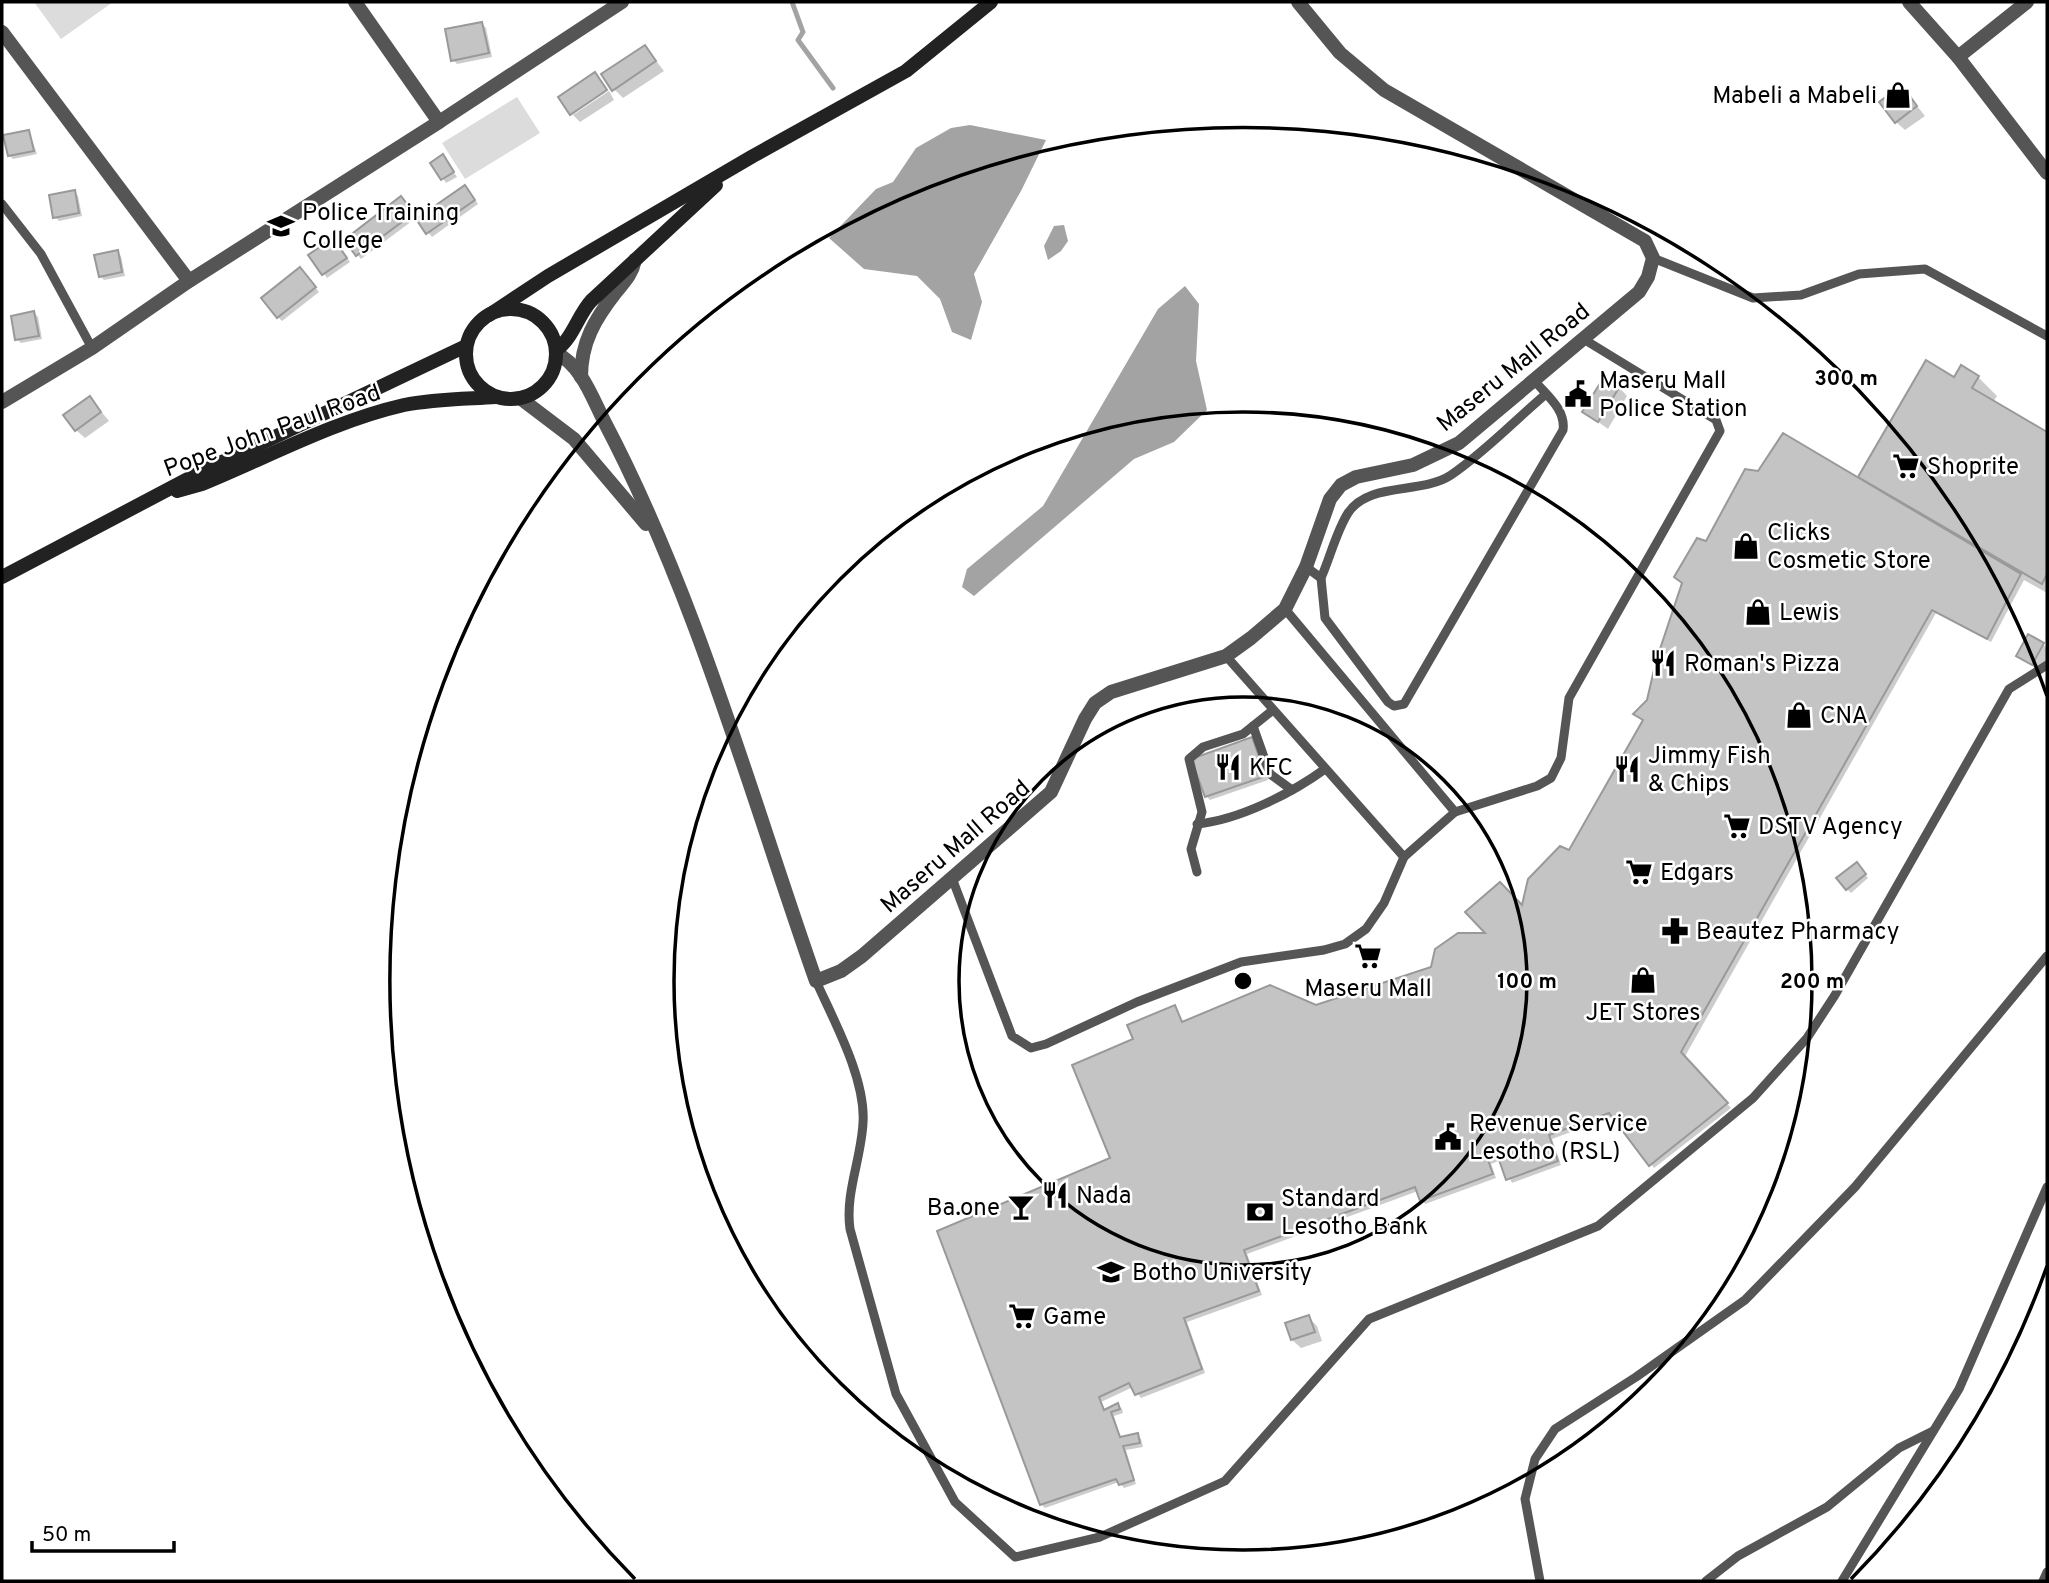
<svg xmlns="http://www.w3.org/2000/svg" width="2049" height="1583" font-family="Overpass,sans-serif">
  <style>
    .green { fill: #dcdcdc }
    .water { fill: #a3a3a3 }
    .shadow { fill: #0003 }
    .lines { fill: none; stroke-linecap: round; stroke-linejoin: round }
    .stream { stroke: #a3a3a3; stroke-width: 5 }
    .building { fill: #c4c4c4; stroke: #999; stroke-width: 2 }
    .service { stroke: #555; stroke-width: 9 }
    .minor { stroke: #555; stroke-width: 14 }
    .secondary { stroke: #222; stroke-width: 14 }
    .ring { fill: none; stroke: #000; stroke-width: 3.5 }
    .labels { text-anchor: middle; stroke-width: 5; stroke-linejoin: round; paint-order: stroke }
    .poi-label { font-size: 24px; fill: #000; stroke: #fff; text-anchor: start }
    .street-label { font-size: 24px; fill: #000; stroke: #fff }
    .centre { fill: #000; stroke: #fff; stroke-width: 3.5 }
    .ring-label { font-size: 21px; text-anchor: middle; font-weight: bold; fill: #000; stroke: #fff; stroke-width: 5; stroke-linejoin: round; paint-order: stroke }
  </style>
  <rect width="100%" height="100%" fill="#fff"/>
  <g class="green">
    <polygon points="34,2 113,2 61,39"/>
    <polygon points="517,97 540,133 465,179 442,143"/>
  </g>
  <g class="water">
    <polygon points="970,125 1046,140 1021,191 974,274 982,302 971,340 952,332 940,299 917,276 864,269 829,238 876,189 893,182 916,148 951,128"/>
    <polygon points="1064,225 1068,241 1061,251 1048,260 1044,246 1054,226"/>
    <polygon points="1185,286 1199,304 1196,361 1207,410 1174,442 1134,459 974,596 962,587 967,569 1043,506 1158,309"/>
  </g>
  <g class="shadow">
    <polygon points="482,24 486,28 492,57 457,64 453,60"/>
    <polygon points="645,47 664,71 623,98 613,88"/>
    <polygon points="1902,87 1925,116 1905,130 1896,122"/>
    <polygon points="609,91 614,100 580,122 573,115"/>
    <polygon points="29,131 37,154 13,159 9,155"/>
    <polygon points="443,157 457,177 446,183 433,163"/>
    <polygon points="468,191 478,204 432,237 418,220"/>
    <polygon points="74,192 78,196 82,216 59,221 55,217"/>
    <polygon points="405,203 416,218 361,259 346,240"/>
    <polygon points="337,244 350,262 327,278 311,256"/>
    <polygon points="117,252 121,256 125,276 104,280 100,276"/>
    <polygon points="304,273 319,292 282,321 278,317"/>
    <polygon points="34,313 38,317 42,339 21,343 17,339"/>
    <polygon points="1978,377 1997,396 1993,402 2047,434 2047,593 2024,580 1991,642 1936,613 1684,1058 1731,1108 1654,1168 1614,1116 1552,1139 1561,1165 1512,1183 1501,1160 1491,1164 1496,1178 1425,1204 1418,1191 1247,1254 1262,1295 1187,1322 1205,1373 1141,1398 1133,1387 1101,1402 1105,1411 1118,1405 1122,1409 1123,1413 1114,1416 1121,1439 1137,1435 1141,1439 1143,1447 1126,1450 1136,1484 1124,1488 1119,1482 1045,1508 1041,1504 1135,1040 1174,1007 1183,1023 1316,1007 1432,968 1489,935 1523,908 1570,852 1645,721 1635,714 1649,701 1707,544 1867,483 1860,476 1955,379"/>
    <polygon points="1619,387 1627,396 1608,429 1585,412"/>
    <polygon points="90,398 109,421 85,438 76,430"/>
    <polygon points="2043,644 2047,649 2047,661 2041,672 2018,656"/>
    <polygon points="1252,739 1268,780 1210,800 1206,796"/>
    <polygon points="1860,868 1868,878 1851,893 1847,889"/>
    <polygon points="1308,1317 1317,1326 1322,1341 1301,1348 1292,1340"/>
  </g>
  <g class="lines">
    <polyline class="stream" points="792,2 803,32 798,40 833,88"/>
  </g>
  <g class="building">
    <polygon points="482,22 489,53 451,61 445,29"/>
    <polygon points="645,45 656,61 612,91 601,74"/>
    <polygon points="595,72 607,90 570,115 558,97"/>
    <polygon points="1902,85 1917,106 1895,123 1879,102"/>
    <polygon points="29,130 34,151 8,156 3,135"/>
    <polygon points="443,154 454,172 441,180 430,163"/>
    <polygon points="465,185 475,200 426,234 416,219"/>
    <polygon points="75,190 79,213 53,218 49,195"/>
    <polygon points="401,196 414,213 356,256 344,240"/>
    <polygon points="333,238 347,258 322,275 308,255"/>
    <polygon points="118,250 122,272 99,277 94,255"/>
    <polygon points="300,267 316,287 277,318 261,298"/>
    <polygon points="34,311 39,336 15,340 11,316"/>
    <polygon points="1926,360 1954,377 1961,365 1979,376 1972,388 2047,432 2047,574 2042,584 1858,477"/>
    <polygon points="1604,377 1620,386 1598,422 1582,412"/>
    <polygon points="90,396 101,412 75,431 63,415"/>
    <polygon points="1783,433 2021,574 1987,639 1932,610 1681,1052 1728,1103 1649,1166 1609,1113 1549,1135 1558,1161 1506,1180 1498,1157 1488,1160 1493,1174 1420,1201 1415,1187 1244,1250 1259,1291 1184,1318 1202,1369 1135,1395 1129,1383 1099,1397 1104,1410 1118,1403 1120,1409 1111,1412 1120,1437 1138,1433 1140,1443 1123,1446 1134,1480 1119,1485 1116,1479 1040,1505 937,1231 1110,1158 1072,1065 1133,1039 1127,1025 1175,1005 1182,1022 1270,985 1316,1005 1431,967 1435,949 1458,933 1485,933 1465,912 1500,882 1522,905 1528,879 1560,846 1569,850 1643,720 1633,714 1647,700 1656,661 1682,583 1674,577 1697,538 1706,541 1745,469 1758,471"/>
    <polygon points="2028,634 2044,643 2032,665 2016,656"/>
    <polygon points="1252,737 1266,776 1205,797 1191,759"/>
    <polygon points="1857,862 1866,874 1846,890 1836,878"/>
    <polygon points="1309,1315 1315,1332 1291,1340 1285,1323"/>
  </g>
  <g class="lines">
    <g class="service">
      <polyline points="2,204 41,254 92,348"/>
      <polyline points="1653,258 1753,298 1801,295 1859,274 1925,269 2047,336"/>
      <path d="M1306,567L1321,578L1325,618L1388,702L1394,706L1404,704L1563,430C1566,409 1546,395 1533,379"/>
      <path d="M1321,578C1330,558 1336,532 1348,513C1369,481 1421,495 1451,475C1485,452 1515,420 1546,394"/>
      <polyline points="1285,609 1455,812"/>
      <polyline points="1226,656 1404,857"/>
      <polyline points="1253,726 1270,774 1292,790"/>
      <path d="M1197,824C1239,820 1292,793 1325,769"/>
      <polyline points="1197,872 1191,849 1202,812 1189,759 1203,747 1243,734 1273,710"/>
      <polyline points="952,878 1012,1036 1031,1048 1046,1044 1137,1002 1241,962 1324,950 1345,944 1366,929 1384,903 1404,857 1455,812 1537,786 1551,778 1561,758 1569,698 1720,431 1716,420 1585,340"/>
      <path d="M816,981C834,1021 866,1079 863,1123C861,1160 845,1193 850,1229L896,1394L955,1502L1015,1557L1100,1537L1225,1481L1369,1319L1598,1226L1753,1098L1807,1038L1835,995L2009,689L2047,665"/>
      <polyline points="1540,1581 1525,1499 1535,1459 1555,1429 1636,1377 1745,1300 1855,1187 2047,956"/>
      <polyline points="1706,1581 1738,1556 1827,1507 1899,1448 1933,1431"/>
      <polyline points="1842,1581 1959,1389 2047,1187"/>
      <polyline points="2043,1581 2047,1572"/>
    </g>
    <g class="minor">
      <polyline points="1909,2 1958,57 2047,173"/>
      <polyline points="2,32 189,281"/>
      <polyline points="1958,57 2027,2"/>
      <polyline points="439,122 622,2"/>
      <path d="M556,353C581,365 592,397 604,421C697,598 750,793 816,981L841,971L862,956L1051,792L1085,719L1095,703L1111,692L1226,656L1251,638L1285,609L1306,567L1330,499L1341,485L1356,477L1413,465L1459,443L1639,292L1648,277L1653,258L1645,241L1384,90L1340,53L1298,2"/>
      <path d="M581,377C581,342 595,319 616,292C625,281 632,274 635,260"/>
      <polyline points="520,398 574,439 646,524"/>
      <polyline points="2,402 92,348 189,281 439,122 355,2"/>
    </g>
    <g class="secondary">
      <circle cx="511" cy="354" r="45"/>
      <polyline points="489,315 548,276 753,156 906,71 991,2"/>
      <path d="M556,350C572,340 578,315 591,301L716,185"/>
      <path d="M177,491L202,484C268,457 334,421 404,405C434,399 465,399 496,397"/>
      <polyline points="2,577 203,471 466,346"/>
    </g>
  </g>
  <g class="ring">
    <circle cx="1243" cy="981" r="284"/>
    <circle cx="1243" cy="981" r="569"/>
    <path d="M2047 1266A853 853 0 0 1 1851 1579M635 1579A853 853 0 1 1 2047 696"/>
  </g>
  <defs>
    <symbol id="shop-bare" viewBox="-9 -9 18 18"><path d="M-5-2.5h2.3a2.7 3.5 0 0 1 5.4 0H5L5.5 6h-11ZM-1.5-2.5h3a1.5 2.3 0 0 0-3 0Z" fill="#000" stroke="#fff" stroke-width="2.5" paint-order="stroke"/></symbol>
    <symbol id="university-bare" viewBox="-9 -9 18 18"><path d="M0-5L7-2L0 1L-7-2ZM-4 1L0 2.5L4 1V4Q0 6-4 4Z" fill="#000" stroke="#fff" stroke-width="2.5" paint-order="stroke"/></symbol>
    <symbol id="civic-bare" viewBox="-9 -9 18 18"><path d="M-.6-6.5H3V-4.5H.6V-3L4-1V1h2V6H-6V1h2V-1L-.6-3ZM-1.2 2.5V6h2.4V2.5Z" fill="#000" stroke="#fff" stroke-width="2.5" paint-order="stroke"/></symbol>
    <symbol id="supermarket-bare" viewBox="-9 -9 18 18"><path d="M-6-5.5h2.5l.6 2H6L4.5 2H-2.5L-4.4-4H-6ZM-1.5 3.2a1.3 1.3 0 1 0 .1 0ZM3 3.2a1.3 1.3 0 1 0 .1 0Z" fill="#000" stroke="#fff" stroke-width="2.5" paint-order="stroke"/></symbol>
    <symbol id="restaurant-bare" viewBox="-9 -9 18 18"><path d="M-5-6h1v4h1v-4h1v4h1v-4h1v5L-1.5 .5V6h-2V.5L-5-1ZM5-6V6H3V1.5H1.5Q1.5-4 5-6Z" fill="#000" stroke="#fff" stroke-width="2.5" paint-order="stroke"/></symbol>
    <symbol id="pharmacy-bare" viewBox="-9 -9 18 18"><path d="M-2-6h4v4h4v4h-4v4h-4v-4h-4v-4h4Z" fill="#000" stroke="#fff" stroke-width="2.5" paint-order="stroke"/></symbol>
    <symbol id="bar-bare" viewBox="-9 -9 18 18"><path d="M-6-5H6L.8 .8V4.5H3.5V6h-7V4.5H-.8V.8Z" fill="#000" stroke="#fff" stroke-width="2.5" paint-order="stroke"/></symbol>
    <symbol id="bank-bare" viewBox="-9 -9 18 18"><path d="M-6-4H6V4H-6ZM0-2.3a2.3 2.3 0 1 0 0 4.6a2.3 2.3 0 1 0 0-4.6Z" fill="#000" stroke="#fff" stroke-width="2.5" paint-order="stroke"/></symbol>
  </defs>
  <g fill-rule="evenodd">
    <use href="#shop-bare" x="1879" y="76" width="38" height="38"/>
    <use href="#university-bare" x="262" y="207" width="38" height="38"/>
    <use href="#civic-bare" x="1559" y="375" width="38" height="38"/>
    <use href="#supermarket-bare" x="1887" y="447" width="38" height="38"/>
    <use href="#shop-bare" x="1727" y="527" width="38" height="38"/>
    <use href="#shop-bare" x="1739" y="593" width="38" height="38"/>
    <use href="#restaurant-bare" x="1644" y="644" width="38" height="38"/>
    <use href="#shop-bare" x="1780" y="696" width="38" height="38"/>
    <use href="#restaurant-bare" x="1209" y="748" width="38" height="38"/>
    <use href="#restaurant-bare" x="1608" y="750" width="38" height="38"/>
    <use href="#supermarket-bare" x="1718" y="807" width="38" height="38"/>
    <use href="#supermarket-bare" x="1620" y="853" width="38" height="38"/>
    <use href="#pharmacy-bare" x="1656" y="912" width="38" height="38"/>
    <use href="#supermarket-bare" x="1349" y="937" width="38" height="38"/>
    <use href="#shop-bare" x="1624" y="961" width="38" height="38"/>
    <use href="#civic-bare" x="1429" y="1118" width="38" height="38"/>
    <use href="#restaurant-bare" x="1036" y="1176" width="38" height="38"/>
    <use href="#bar-bare" x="1002" y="1188" width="38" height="38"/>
    <use href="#bank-bare" x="1241" y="1193" width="38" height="38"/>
    <use href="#university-bare" x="1092" y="1253" width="38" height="38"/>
    <use href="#supermarket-bare" x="1003" y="1297" width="38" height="38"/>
  </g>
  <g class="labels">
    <g class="poi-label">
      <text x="1877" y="103" text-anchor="end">Mabeli a Mabeli</text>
      <text x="302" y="220">Police Training<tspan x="302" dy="28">College</tspan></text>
      <text x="1599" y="388">Maseru Mall<tspan x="1599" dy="28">Police Station</tspan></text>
      <text x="1927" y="474">Shoprite</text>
      <text x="1767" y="540">Clicks<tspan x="1767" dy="28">Cosmetic Store</tspan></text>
      <text x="1779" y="620">Lewis</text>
      <text x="1684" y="671">Roman's Pizza</text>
      <text x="1820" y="723">CNA</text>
      <text x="1648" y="763">Jimmy Fish<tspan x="1648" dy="28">&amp; Chips</tspan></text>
      <text x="1249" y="775">KFC</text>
      <text x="1758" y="834">DSTV Agency</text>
      <text x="1660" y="880">Edgars</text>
      <text x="1696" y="939">Beautez Pharmacy</text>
      <text x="1368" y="996" text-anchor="middle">Maseru Mall</text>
      <text x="1643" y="1020" text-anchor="middle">JET Stores</text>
      <text x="1469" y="1131">Revenue Service<tspan x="1469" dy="28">Lesotho (RSL)</tspan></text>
      <text x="1076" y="1203">Nada</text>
      <text x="1281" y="1206">Standard<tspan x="1281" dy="28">Lesotho Bank</tspan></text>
      <text x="1000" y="1215" text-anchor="end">Ba.one</text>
      <text x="1132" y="1280">Botho University</text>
      <text x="1043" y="1324">Game</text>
    </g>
    <g class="street-label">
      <text transform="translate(1513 367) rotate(-39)" y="8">Maseru Mall Road</text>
      <text transform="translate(272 430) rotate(-20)" y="8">Pope John Paul Road</text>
      <text transform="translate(955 846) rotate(-41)" y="8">Maseru Mall Road</text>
    </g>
  </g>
  <circle cx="1243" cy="981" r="10" class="centre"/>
  <g class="ring-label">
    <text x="1846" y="385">300 m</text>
    <text x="1527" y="988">100 m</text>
    <text x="1812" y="988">200 m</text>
  </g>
  <rect width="2049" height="1583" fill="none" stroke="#000000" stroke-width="7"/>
  <path d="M32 1541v10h142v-10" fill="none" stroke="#000000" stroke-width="3.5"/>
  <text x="42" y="1541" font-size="21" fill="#000000" stroke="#ffffff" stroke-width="5" paint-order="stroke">50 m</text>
</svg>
